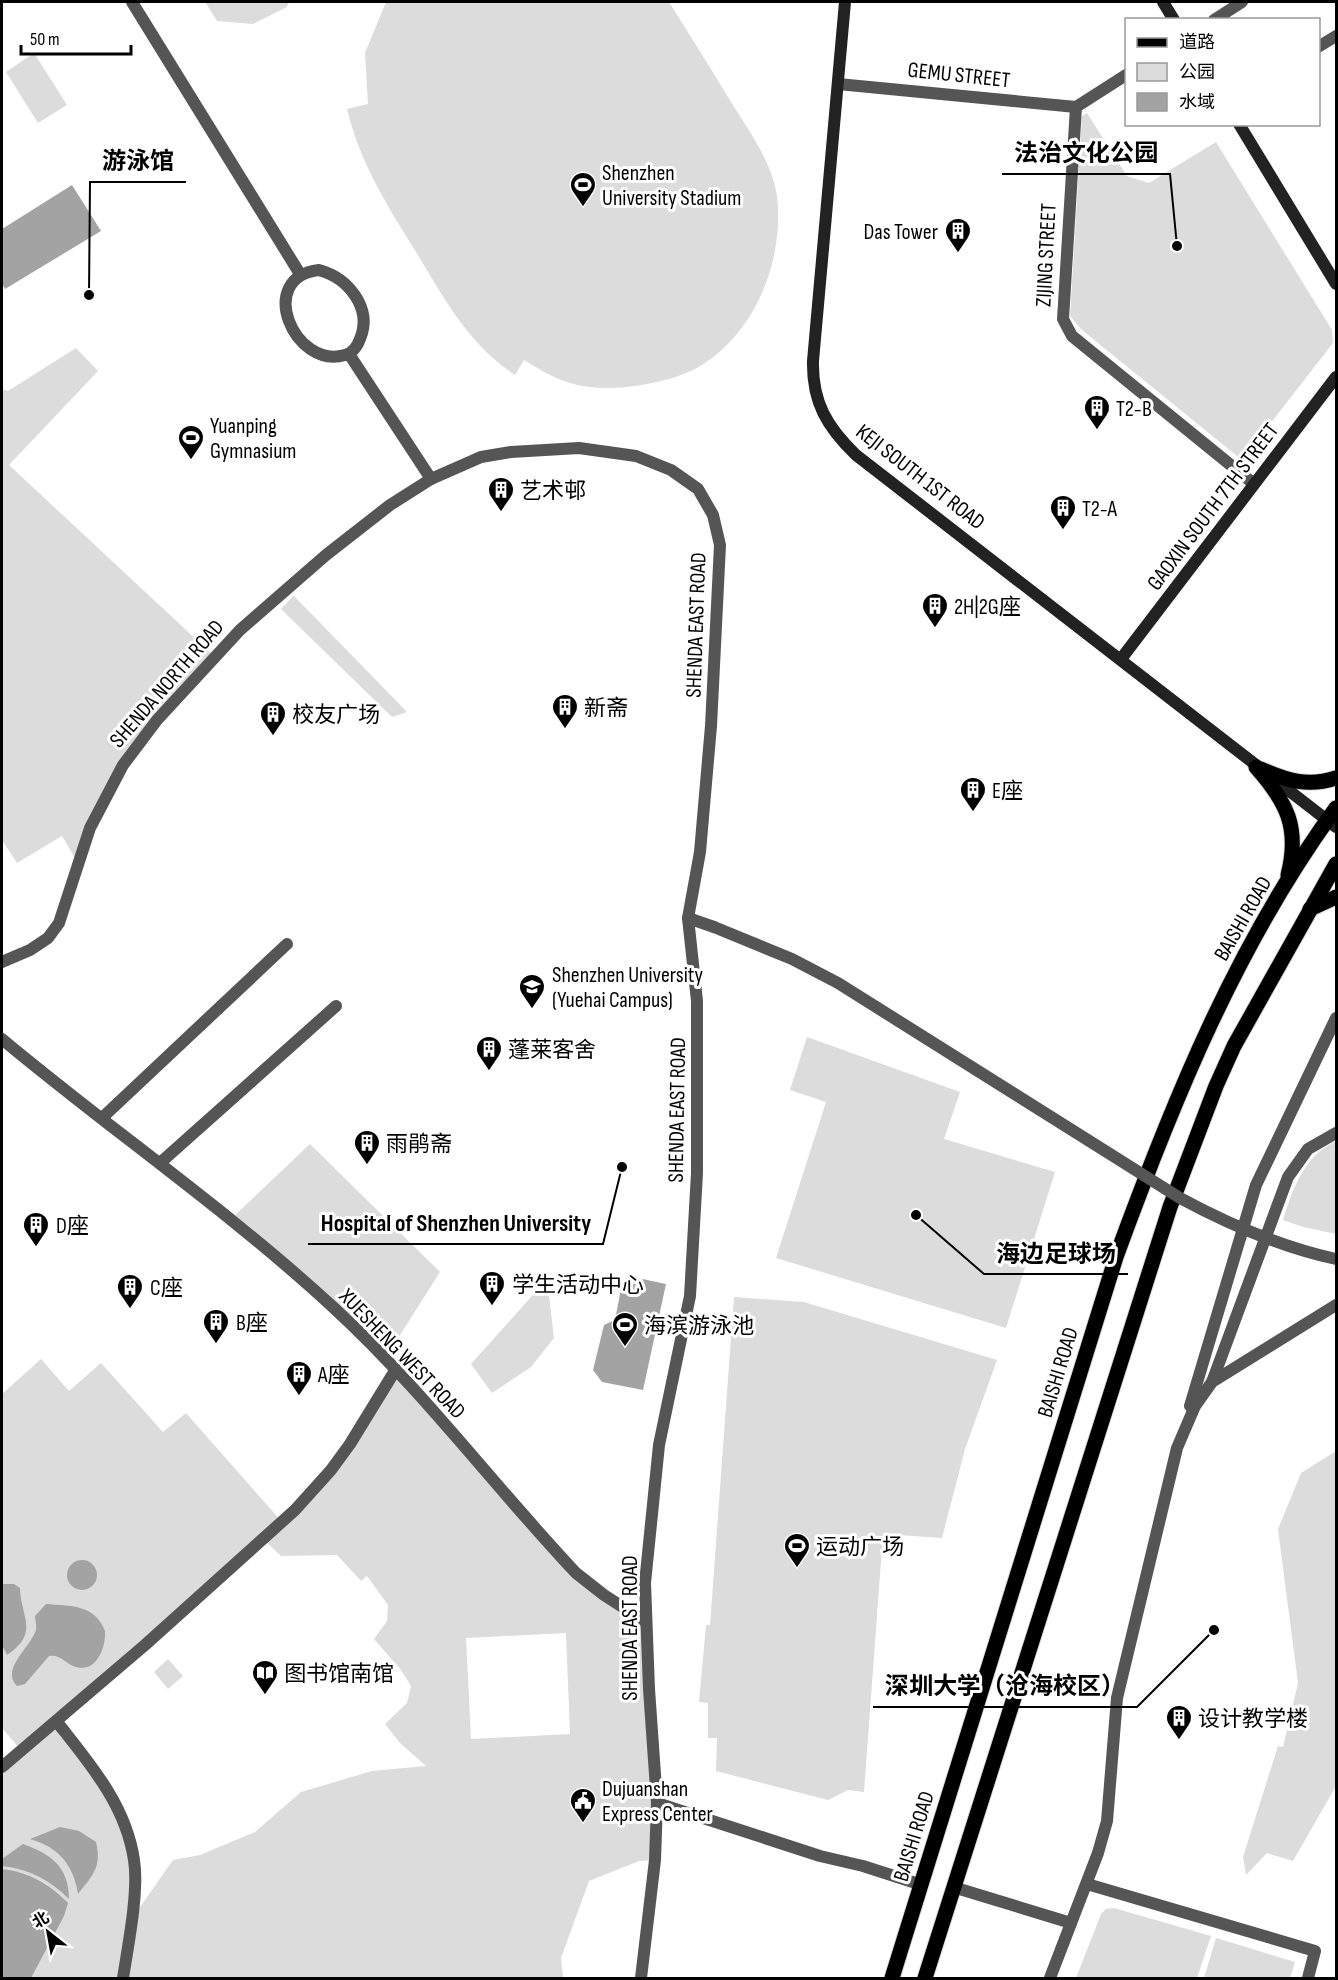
<svg xmlns="http://www.w3.org/2000/svg" width="1338" height="1980" font-family="'Sofia Sans Condensed','Noto Sans SC',sans-serif">
  <style>
    .green { fill: #dcdcdc; fill-rule: evenodd }
    .water { fill: #a3a3a3 }
    .lines { fill: none; stroke-linecap: round; stroke-linejoin: round }
    .primary-casing { stroke: #dbdbdb; stroke-width: 17 }
    .street { stroke: #555; stroke-width: 12 }
    .secondary { stroke: #222; stroke-width: 12 }
    .primary { stroke: #000; stroke-width: 15 }
    .street-bridge { stroke: #555; stroke-width: 12 }
    .labels { text-anchor: middle; stroke-width: 6; stroke-linejoin: round; paint-order: stroke }
    .street-label { font-size: 22px; fill: #000; stroke: #fff }
    .poi-label { font-size: 22px; fill: #000; stroke: #fff; text-anchor: start }
    .leader { fill: none; stroke: #000; stroke-width: 2 }
    .callout-dot { fill: #000; stroke: #fff; stroke-width: 2 }
    .callout-label { font-size: 24px; text-anchor: middle; font-weight: bold; fill: #000; stroke: #fff; stroke-width: 6; stroke-linejoin: round; paint-order: stroke }
  </style>
  <rect width="100%" height="100%" fill="#fff"/>
  <g class="green">
    <polygon points="205,2 289,2 287,7 253,24 217,21"/>
    <path d="M386,2H669C690,35 711,69 731,102C749,131 772,162 777,196C784,254 760,322 712,358C692,374 666,381 641,385C616,389 589,390 564,381C550,376 537,368 524,360L515,375C468,344 444,298 416,252C387,205 360,163 347,109L368,104L365,53Z"/>
    <polygon points="34,53 67,105 38,123 6,72"/>
    <polygon points="1087,113 1127,176 1149,183 1216,142 1332,330 1333,343 1242,460 1082,330 1070,316 1082,116"/>
    <polygon points="76,348 98,371 9,465 215,657 123,765 78,863 62,836 17,863 2,840 2,389 8,391"/>
    <polygon points="293,596 294,596 407,712 392,717 281,609"/>
    <polygon points="807,1037 960,1092 944,1139 1055,1172 1006,1328 776,1258 826,1102 790,1090"/>
    <path d="M1336,1141V1234L1303,1227L1283,1220C1293,1188 1304,1156 1336,1141Z"/>
    <polygon points="310,1144 440,1272 388,1354 234,1216"/>
    <polygon points="539,1288 549,1296 554,1338 531,1367 492,1393 471,1364"/>
    <polygon points="734,1297 804,1302 997,1360 965,1449 942,1538 883,1534 864,1792 848,1790 828,1800 716,1771 717,1738 708,1738 708,1703 699,1702 706,1625 710,1625"/>
    <path d="M41,1359L69,1391L101,1363L163,1432L186,1413L282,1522L331,1470L396,1369L576,1573L646,1622L655,1860L639,1861L589,1881L561,1958L563,1978H2V1767L21,1750L2,1728V1394ZM263,1539L281,1556L337,1555L361,1581L367,1576L388,1605L387,1621L374,1639L401,1670L411,1686L407,1703L385,1724L400,1743L426,1766L372,1771L301,1792L255,1832L200,1855L173,1860L133,1917L135,1861L95,1769L57,1722ZM566,1633L570,1734L471,1739L466,1638Z"/>
    <polygon points="1336,1451 1336,1786 1293,1861 1267,1853 1246,1875 1243,1857 1278,1746 1283,1747 1298,1683 1278,1529 1301,1473"/>
    <polygon points="168,1659 183,1676 168,1689 154,1672"/>
    <polygon points="1114,1908 1211,1936 1197,1978 1076,1978 1101,1914 1106,1909"/>
    <polygon points="1216,1938 1295,1962 1290,1978 1204,1978"/>
  </g>
  <g class="water">
    <polygon points="72,185 101,231 5,289 2,283 2,229"/>
    <polygon points="633,1277 666,1284 643,1390 602,1382 593,1370 604,1325 615,1320 621,1289"/>
    <circle cx="82" cy="1575" r="15"/>
    <path d="M2,1584H14L20,1588C21,1618 40,1633 7,1655L2,1645Z"/>
    <path d="M46,1604C70,1606 95,1604 105,1631C106,1647 97,1673 76,1667C65,1664 61,1654 49,1656L25,1684L17,1686C0,1669 31,1647 36,1630C37,1626 35,1620 35,1616Z"/>
    <path d="M60,1827L79,1831L96,1842C102,1867 93,1875 78,1894C74,1866 59,1847 30,1839Z"/>
    <path d="M23,1844C51,1854 69,1867 69,1899C50,1880 29,1869 2,1866V1859Z"/>
    <path d="M2,1869C29,1872 49,1884 68,1903L64,1916L31,1978H2Z"/>
  </g>
  <g class="lines">
    <defs>
      <g id="primary">
        <path d="M1256,767C1287,802 1300,828 1288,875"/>
        <path d="M1261,769C1288,781 1308,787 1336,778"/>
        <polyline points="1310,909 1336,897"/>
        <path d="M892,1978L1116,1257C1173,1101 1237,943 1336,808"/>
        <polyline points="925,1978 1170,1207 1216,1086 1234,1046 1336,864"/>
      </g>
    </defs>
    <use href="#primary" class="primary-casing"/>
    <g class="street">
      <polyline points="132,2 300,274"/>
      <polyline points="1214,20 1242,2"/>
      <polyline points="1318,47 1336,36"/>
      <polyline points="1126,75 1076,107 1063,319 1072,336 1254,484"/>
      <polyline points="838,84 1076,107"/>
      <path d="M319,270C348,278 373,308 360,339C357,347 353,353 345,355C294,370 255,277 319,270Z"/>
      <polyline points="349,354 431,479"/>
      <polyline points="688,918 714,927"/>
      <polyline points="2,962 30,950 48,938 59,923 90,828 123,765 157,720 240,630 326,555 390,505 431,479 481,457 511,452 579,448 636,456 671,470 698,489 713,515 720,545 711,726 700,852 688,918 697,1001 697,1173 690,1296 659,1445 645,1583 649,1689 657,1803 655,1860 641,1978"/>
      <path d="M2,1039C111,1130 229,1211 334,1308C422,1389 494,1486 576,1573L604,1595L646,1622"/>
      <polyline points="103,1117 287,944"/>
      <polyline points="160,1163 336,1006"/>
      <polyline points="1212,1382 1288,1177 1308,1149 1336,1133"/>
      <polyline points="1190,1406 1256,1185 1336,1018"/>
      <path d="M57,1722C90,1764 126,1805 134,1860C139,1891 128,1946 123,1978"/>
      <polyline points="2,1767 145,1645 295,1510 331,1470 350,1444 396,1369"/>
      <polyline points="657,1803 820,1856 863,1866 922,1885"/>
      <polyline points="1087,1884 1315,1951 1308,1978"/>
      <polyline points="953,1887 1071,1923"/>
      <polyline points="1050,1978 1098,1853 1107,1821 1117,1698 1177,1448 1195,1406 1212,1382 1336,1305"/>
    </g>
    <g class="secondary">
      <path d="M845,2L813,361C812,402 827,427 856,455L1336,827"/>
      <polyline points="1163,2 1174,20"/>
      <polyline points="1239,124 1336,284"/>
      <polyline points="1121,659 1336,377"/>
    </g>
    <use href="#primary" class="primary"/>
    <path class="street-bridge" d="M714,927L792,959L838,983L1180,1198C1230,1225 1281,1247 1336,1259"/>
  </g>
  <defs>
    <symbol id="stadium-pin" viewBox="-11 -11 22 30"><path d="M0 17L-7.5 6A9.5 9.5 0 1 1 7.5 6Z" fill="#000" stroke="#fff"/><path d="M0-5a6.5 5 0 1 0 0 10a6.5 5 0 1 0 0-10ZM-3.5-1.8h7v3.6h-7Z" fill="#fff"/></symbol>
    <symbol id="building-pin" viewBox="-11 -11 22 30"><path d="M0 17L-7.5 6A9.5 9.5 0 1 1 7.5 6Z" fill="#000" stroke="#fff"/><path d="M-4-6H4V6H1V3H-1V6H-4ZM-2.5-4.3h1.7v1.8h-1.7ZM.8-4.3h1.7v1.8H.8ZM-2.5-1h1.7V.8h-1.7ZM.8-1h1.7V.8H.8Z" fill="#fff"/></symbol>
    <symbol id="university-pin" viewBox="-11 -11 22 30"><path d="M0 17L-7.5 6A9.5 9.5 0 1 1 7.5 6Z" fill="#000" stroke="#fff"/><path d="M0-5L7-2L0 1L-7-2ZM-4 1L0 2.5L4 1V4Q0 6-4 4Z" fill="#fff"/></symbol>
    <symbol id="library-pin" viewBox="-11 -11 22 30"><path d="M0 17L-7.5 6A9.5 9.5 0 1 1 7.5 6Z" fill="#000" stroke="#fff"/><path d="M-6-4Q-3-5.5-.7-3.5V5Q-3 3-6 4ZM6-4Q3-5.5 .7-3.5V5Q3 3 6 4Z" fill="#fff"/></symbol>
    <symbol id="civic-pin" viewBox="-11 -11 22 30"><path d="M0 17L-7.5 6A9.5 9.5 0 1 1 7.5 6Z" fill="#000" stroke="#fff"/><path d="M-.6-6.5H3V-4.5H.6V-3L4-1V1h2V6H-6V1h2V-1L-.6-3ZM-1.2 2.5V6h2.4V2.5Z" fill="#fff"/></symbol>
  </defs>
  <g fill-rule="evenodd">
    <use href="#stadium-pin" x="568" y="170" width="30" height="40"/>
    <use href="#building-pin" x="943" y="216" width="30" height="40"/>
    <use href="#building-pin" x="1082" y="393" width="30" height="40"/>
    <use href="#stadium-pin" x="176" y="423" width="30" height="40"/>
    <use href="#building-pin" x="486" y="475" width="30" height="40"/>
    <use href="#building-pin" x="1048" y="493" width="30" height="40"/>
    <use href="#building-pin" x="920" y="591" width="30" height="40"/>
    <use href="#building-pin" x="550" y="692" width="30" height="40"/>
    <use href="#building-pin" x="258" y="699" width="30" height="40"/>
    <use href="#building-pin" x="958" y="775" width="30" height="40"/>
    <use href="#university-pin" x="517" y="972" width="30" height="40"/>
    <use href="#building-pin" x="474" y="1034" width="30" height="40"/>
    <use href="#building-pin" x="352" y="1128" width="30" height="40"/>
    <use href="#building-pin" x="21" y="1210" width="30" height="40"/>
    <use href="#building-pin" x="477" y="1269" width="30" height="40"/>
    <use href="#building-pin" x="115" y="1272" width="30" height="40"/>
    <use href="#building-pin" x="201" y="1307" width="30" height="40"/>
    <use href="#stadium-pin" x="610" y="1310" width="30" height="40"/>
    <use href="#building-pin" x="284" y="1359" width="30" height="40"/>
    <use href="#stadium-pin" x="782" y="1531" width="30" height="40"/>
    <use href="#library-pin" x="250" y="1658" width="30" height="40"/>
    <use href="#building-pin" x="1164" y="1703" width="30" height="40"/>
    <use href="#civic-pin" x="568" y="1786" width="30" height="40"/>
  </g>
  <g class="labels">
    <g class="street-label">
      <text transform="translate(959 74) rotate(6)" y="8">GEMU STREET</text>
      <text transform="translate(1045 255) rotate(-87)" y="8">ZIJING STREET</text>
      <text transform="translate(921 476) rotate(38)" y="8">KEJI SOUTH 1ST ROAD</text>
      <text transform="translate(1212 506) rotate(-53)" y="8">GAOXIN SOUTH 7TH STREET</text>
      <text transform="translate(695 625) rotate(-88)" y="8">SHENDA EAST ROAD</text>
      <text transform="translate(166 683) rotate(-49)" y="8">SHENDA NORTH ROAD</text>
      <text transform="translate(1242 918) rotate(-60)" y="8">BAISHI ROAD</text>
      <text transform="translate(676 1110) rotate(-89)" y="8">SHENDA EAST ROAD</text>
      <text transform="translate(403 1353) rotate(46)" y="8">XUESHENG WEST ROAD</text>
      <text transform="translate(1057 1372) rotate(-73)" y="8">BAISHI ROAD</text>
      <text transform="translate(629 1628) rotate(-90)" y="8">SHENDA EAST ROAD</text>
      <text transform="translate(913 1836) rotate(-73)" y="8">BAISHI ROAD</text>
    </g>
    <g class="poi-label">
      <text x="602" y="180">Shenzhen<tspan x="602" dy="25">University Stadium</tspan></text>
      <text x="938" y="239" text-anchor="end">Das Tower</text>
      <text x="1116" y="416">T2-B</text>
      <text x="210" y="433">Yuanping<tspan x="210" dy="25">Gymnasium</tspan></text>
      <text x="520" y="498">艺术邨</text>
      <text x="1082" y="516">T2-A</text>
      <text x="954" y="614">2H|2G座</text>
      <text x="584" y="715">新斋</text>
      <text x="292" y="722">校友广场</text>
      <text x="992" y="798">E座</text>
      <text x="552" y="982">Shenzhen University<tspan x="552" dy="25">(Yuehai Campus)</tspan></text>
      <text x="508" y="1057">蓬莱客舍</text>
      <text x="386" y="1151">雨鹃斋</text>
      <text x="56" y="1233">D座</text>
      <text x="512" y="1292">学生活动中心</text>
      <text x="150" y="1295">C座</text>
      <text x="236" y="1330">B座</text>
      <text x="644" y="1333">海滨游泳池</text>
      <text x="318" y="1382">A座</text>
      <text x="816" y="1554">运动广场</text>
      <text x="284" y="1681">图书馆南馆</text>
      <text x="1198" y="1726">设计教学楼</text>
      <text x="602" y="1796">Dujuanshan<tspan x="602" dy="25">Express Center</tspan></text>
    </g>
  </g>
  <path class="leader" d="M1177 246L1170 174H1002M89 295L90 182H186M622 1167L603 1244H308M916 1215L984 1274H1128M1214 1630L1137 1707H873"/>
  <g class="callout-dot">
    <circle cx="1177" cy="246" r="6"/>
    <circle cx="89" cy="295" r="6"/>
    <circle cx="622" cy="1167" r="6"/>
    <circle cx="916" cy="1215" r="6"/>
    <circle cx="1214" cy="1630" r="6"/>
  </g>
  <g class="callout-label">
    <text x="1086" y="161">法治文化公园</text>
    <text x="138" y="169">游泳馆</text>
    <text x="456" y="1231">Hospital of Shenzhen University</text>
    <text x="1056" y="1262">海边足球场</text>
    <text x="1005" y="1694">深圳大学（沧海校区）</text>
  </g>
  <rect width="1338" height="1980" fill="none" stroke="#000000" stroke-width="6"/>
  <rect x="1125" y="18" width="195" height="108" fill="#ffffff" stroke="#999999" stroke-width="1.5"/>
  <rect x="1137" y="38" width="30" height="9" fill="#000000" stroke="#999999" stroke-width="1.5"/>
  <text x="1179" y="48" font-size="18" fill="#000000">道路</text>
  <rect x="1137" y="63" width="30" height="18" fill="#dcdcdc" stroke="#999999" stroke-width="1.5"/>
  <text x="1179" y="78" font-size="18" fill="#000000">公园</text>
  <rect x="1137" y="93" width="30" height="18" fill="#a3a3a3" stroke="#999999" stroke-width="1.5"/>
  <text x="1179" y="108" font-size="18" fill="#000000">水域</text>
  <g transform="translate(48 1932) rotate(329)" stroke="#ffffff" stroke-width="4.5" paint-order="stroke">
  <path d="M0-4.5L10 22L0 15L-10 22Z" fill="#000000"/>
  <text y="-9" font-size="16" font-weight="bold" text-anchor="middle" fill="#000000">北</text>
  </g>
  <path d="M21 45v9h110v-9" fill="none" stroke="#000000" stroke-width="3"/>
  <text x="30" y="45" font-size="18" fill="#000000" stroke="#ffffff" stroke-width="4.5" paint-order="stroke">50 m</text>
</svg>
